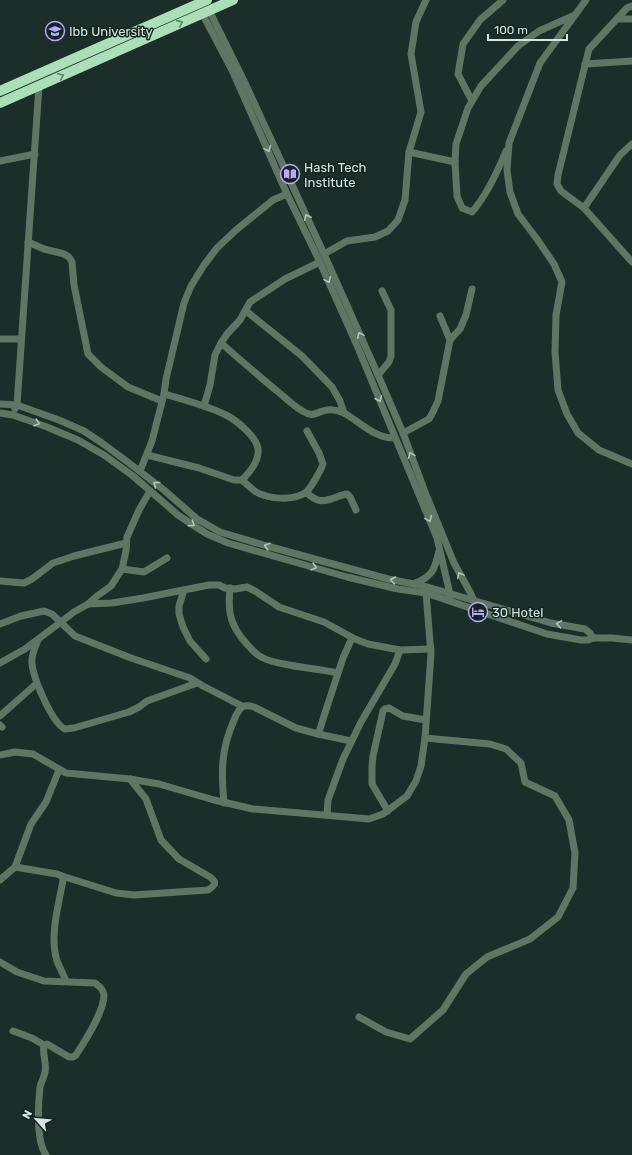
<svg xmlns="http://www.w3.org/2000/svg" width="632" height="1155" font-family="Rubik,sans-serif">
  <style>
    .lines { fill: none; stroke-linecap: round; stroke-linejoin: round }
    .minor { stroke: #617565; stroke-width: 7 }
    .highway { stroke: #abdfb8; stroke-width: 10 }
    .oneway { stroke: #5e826c }
    .oneway2 { stroke: #b5c3bc }
    .labels { text-anchor: middle; stroke-width: 3; stroke-linejoin: round; paint-order: stroke }
    .poi-label { font-size: 13px; fill: #d9e5e1; stroke: #122520; text-anchor: start }
  </style>
  <rect width="100%" height="100%" fill="#1b2e29"/>
  <g class="lines">
    <g class="minor">
      <polyline points="586,0 540,63 509,143 507,170 510,192 518,214 537,239 554,264 562,282 556,315 555,352 558,390 567,414 578,433 599,450 632,464"/>
      <polyline points="632,6 627,8 589,49 558,175 557,184 561,191 584,208 632,262"/>
      <polyline points="209,10 245,83 324,254 378,375 403,433 425,492 454,563 470,592 478,610"/>
      <polyline points="202,13 232,70 287,194 318,258 356,343 437,538 450,594 450,597"/>
      <polyline points="617,19 632,19"/>
      <polyline points="585,64 632,61"/>
      <polyline points="472,101 458,74 463,44 480,20 503,0"/>
      <path d="M506,151C497,173 487,195 472,212L462,208L457,196L455,162L456,144L468,108L481,86L518,46L539,31L575,15"/>
      <polyline points="409,152 455,162"/>
      <polyline points="0,161 35,154"/>
      <polyline points="584,208 620,155 632,144"/>
      <polyline points="28,242 44,249 64,254 69,257 72,262 74,285 88,354 101,367 128,387 162,401"/>
      <polyline points="324,254 347,241 375,237 388,231 398,220 405,200 409,152 421,112 411,54 416,22 426,0"/>
      <polyline points="246,311 302,356 332,387 340,401 344,413"/>
      <polyline points="440,316 450,340"/>
      <polyline points="0,339 21,339"/>
      <path d="M221,343C239,359 258,375 277,391C286,398 298,411 309,414C314,416 318,412 323,411C330,409 338,410 344,413C360,422 376,439 395,438"/>
      <polyline points="378,375 389,362 391,356 391,310 382,291"/>
      <polyline points="0,404 17,405 59,420 84,431 102,443 125,460 164,490 197,519 220,532 267,546 388,579 424,586 551,623 585,629 590,633 593,638"/>
      <polyline points="204,406 210,385 215,355 221,343 227,334 240,320 250,302 285,279 320,262"/>
      <polyline points="15,409 17,405 39,86"/>
      <polyline points="0,413 13,415 47,427 78,440 104,455 133,476 178,515 193,525 207,534 228,543 347,577 398,589 426,593 547,634 581,640 588,640 593,638 612,638 632,640"/>
      <polyline points="403,433 429,419 433,412 438,401 450,340 460,329 466,315 472,289"/>
      <path d="M147,455L199,468L234,480H242C251,471 262,458 257,445C255,439 250,434 246,430C240,424 234,419 226,415C207,406 185,400 164,394"/>
      <polyline points="140,471 152,441 164,394 166,379 184,303 191,286 204,265 217,248 236,230 273,200 287,194"/>
      <path d="M242,480C246,484 251,488 256,492C269,499 292,501 305,493C310,490 321,470 323,464L319,453L307,431"/>
      <polyline points="150,491 139,510 127,537 126,551 122,569 111,586 97,596 88,604 112,603 143,598 209,585 219,585 225,588 235,589 247,587 255,591 279,607 324,622 355,639 368,644 400,650 431,649"/>
      <path d="M306,493C310,495 314,499 318,500C327,503 338,495 347,494L350,497L356,510"/>
      <polyline points="122,569 144,572 167,558"/>
      <polyline points="0,581 24,583 32,579 53,563 74,556 126,543"/>
      <path d="M415,583C433,577 435,568 439,551"/>
      <path d="M230,588C228,608 229,621 241,637C246,643 252,651 258,655C266,661 275,662 284,664C302,668 320,669 338,673"/>
      <polyline points="184,590 179,606 179,614 183,627 190,641 206,659"/>
      <polyline points="0,624 21,616 44,611 52,614 75,636 131,658 190,678 203,686 242,706"/>
      <path d="M38,640C35,647 31,655 32,663C33,678 52,723 65,729L74,728L129,712L139,707L147,701L197,683"/>
      <polyline points="0,663 25,649 74,612 88,604"/>
      <polyline points="0,716 36,684"/>
      <polyline points="0,725 2,727"/>
      <polyline points="351,741 318,734 320,729 324,716 343,658 352,638"/>
      <polyline points="0,755 15,752 33,754 66,773 130,779 159,784 214,800 253,809 369,819 383,814 407,796 416,781 421,766 425,738 431,654 426,593 425,590"/>
      <path d="M224,803C221,771 221,750 234,720C239,709 241,703 254,707L296,728L318,734"/>
      <polyline points="388,811 372,784 372,767 373,756 383,711 385,709 389,708 403,716 426,720"/>
      <polyline points="327,815 328,800 343,759 361,722 395,664 400,650"/>
      <path d="M15,867L57,874L62,876L63,880C59,904 49,936 57,961C60,968 63,974 66,981"/>
      <path d="M62,876L116,893L134,895L208,890C215,885 218,883 210,877L179,859L161,840L146,799L130,779"/>
      <polyline points="0,880 15,867 31,824 46,802 59,770"/>
      <path d="M0,962L17,972L44,981L95,983C100,987 103,989 104,995C104,1012 85,1041 76,1055L73,1057H69L47,1044L44,1045C42,1054 47,1063 45,1072C44,1078 41,1082 40,1087C38,1105 36,1141 46,1155"/>
      <polyline points="359,1017 386,1032 410,1039 443,1010 466,974 487,957 530,939 558,917 573,888 575,853 569,820 555,796 525,782 521,763 506,749 490,744 425,738"/>
      <polyline points="13,1031 32,1038 44,1045"/>
    </g>
    <g class="highway">
      <polyline points="0,91 207,0"/>
      <polyline points="0,103 233,0"/>
    </g>
  </g>
  <defs><path id="oneway-chevron" d="M-2-3.5L2.5 0L-2 3.5" fill="none" stroke-width="1.6" stroke-linecap="round" stroke-linejoin="round"/></defs>
  <g class="oneway">
    <use href="#oneway-chevron" transform="translate(180 23) rotate(-24)"/>
    <use href="#oneway-chevron" transform="translate(61 76) rotate(-25)"/>
  </g>
  <g class="oneway2">
    <use href="#oneway-chevron" transform="translate(268 149) rotate(66)"/>
    <use href="#oneway-chevron" transform="translate(307 217) rotate(-115)"/>
    <use href="#oneway-chevron" transform="translate(328 280) rotate(66)"/>
    <use href="#oneway-chevron" transform="translate(360 335) rotate(-114)"/>
    <use href="#oneway-chevron" transform="translate(379 399) rotate(67)"/>
    <use href="#oneway-chevron" transform="translate(37 423) rotate(18)"/>
    <use href="#oneway-chevron" transform="translate(411 455) rotate(-111)"/>
    <use href="#oneway-chevron" transform="translate(156 484) rotate(-142)"/>
    <use href="#oneway-chevron" transform="translate(429 519) rotate(68)"/>
    <use href="#oneway-chevron" transform="translate(192 524) rotate(34)"/>
    <use href="#oneway-chevron" transform="translate(267 546) rotate(-163)"/>
    <use href="#oneway-chevron" transform="translate(314 567) rotate(16)"/>
    <use href="#oneway-chevron" transform="translate(460 575) rotate(-118)"/>
    <use href="#oneway-chevron" transform="translate(393 580) rotate(-169)"/>
    <use href="#oneway-chevron" transform="translate(559 624) rotate(-170)"/>
  </g>
  <defs>
    <symbol id="university-ring" viewBox="-11 -11 22 22"><circle r="9.5" fill="#122520" stroke="#bca9f5" stroke-width="1.5"/><path d="M0-5L7-2L0 1L-7-2ZM-4 1L0 2.5L4 1V4Q0 6-4 4Z" fill="#bca9f5"/></symbol>
    <symbol id="library-ring" viewBox="-11 -11 22 22"><circle r="9.5" fill="#122520" stroke="#bca9f5" stroke-width="1.5"/><path d="M-6-4Q-3-5.5-.7-3.5V5Q-3 3-6 4ZM6-4Q3-5.5 .7-3.5V5Q3 3 6 4Z" fill="#bca9f5"/></symbol>
    <symbol id="hotel-ring" viewBox="-11 -11 22 22"><circle r="9.5" fill="#122520" stroke="#bca9f5" stroke-width="1.5"/><path d="M-6-4.5h1.5V1H6V5H4.5V3h-9V5H-6ZM-4 0a1.8 1.8 0 1 1 3.6 0ZM.5 0V-2.5h3Q6-2.5 6 0Z" fill="#bca9f5"/></symbol>
  </defs>
  <g fill-rule="evenodd">
    <use href="#university-ring" x="44" y="20" width="22" height="22"/>
    <use href="#library-ring" x="279" y="163" width="22" height="22"/>
    <use href="#hotel-ring" x="467" y="601" width="22" height="22"/>
  </g>
  <g class="labels">
    <g class="poi-label">
      <text x="69" y="36">Ibb University</text>
      <text x="304" y="172">Hash Tech<tspan x="304" dy="15">Institute</tspan></text>
      <text x="492" y="617">30 Hotel</text>
    </g>
  </g>
  <g transform="translate(36 1119) rotate(297)" stroke="#122520" stroke-width="3" paint-order="stroke">
  <path d="M0-3L7 15L0 10L-7 15Z" fill="#d9e5e1"/>
  <text y="-6" font-size="11" font-weight="bold" text-anchor="middle" fill="#d9e5e1">N</text>
  </g>
  <path d="M488 34v6h79v-6" fill="none" stroke="#d9e5e1" stroke-width="2"/>
  <text x="494" y="34" font-size="12" fill="#d9e5e1" stroke="#122520" stroke-width="3" paint-order="stroke">100 m</text>
</svg>
